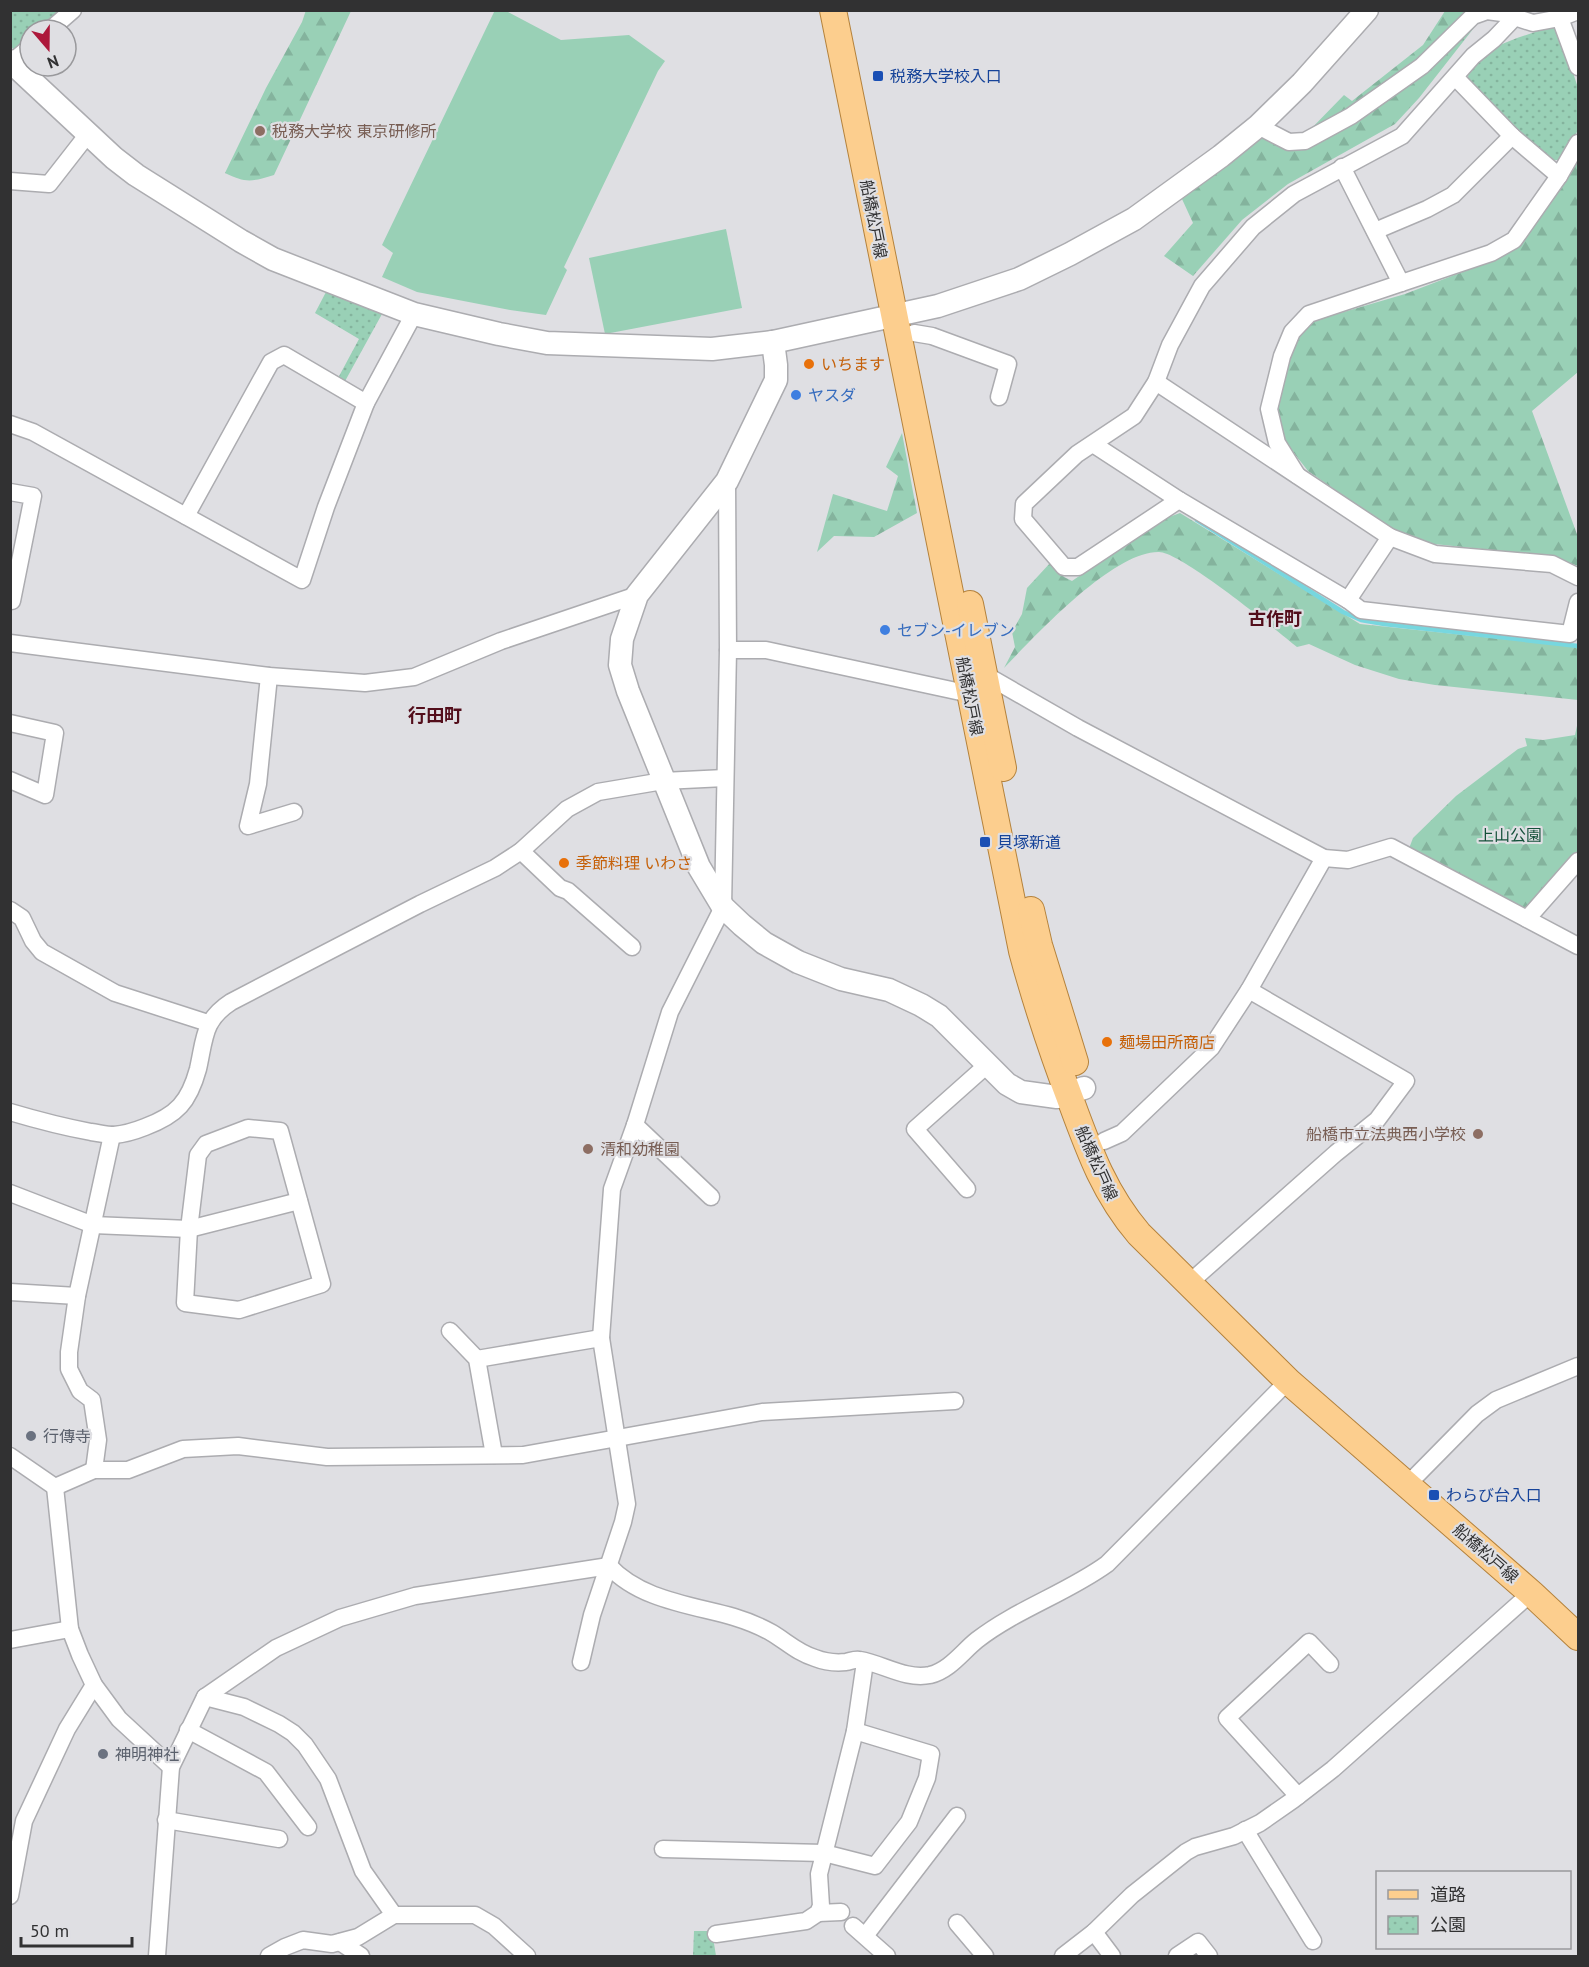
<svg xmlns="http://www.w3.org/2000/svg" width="1589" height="1967" font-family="'PT Sans','Noto Sans JP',sans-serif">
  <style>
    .grass { fill: #99d0b6 }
    .forest { fill: url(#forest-firs) }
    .park { fill: url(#park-dots) }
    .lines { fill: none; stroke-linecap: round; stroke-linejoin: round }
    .stream { stroke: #77d7df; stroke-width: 4.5 }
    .street-casing { stroke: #acacb0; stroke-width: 19 }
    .secondary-casing { stroke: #acacb0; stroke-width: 25 }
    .primary-casing { stroke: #b4823c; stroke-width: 28 }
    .street { stroke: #fff; stroke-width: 16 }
    .secondary { stroke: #fff; stroke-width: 22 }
    .primary { stroke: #fcce8e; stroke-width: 26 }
    .transit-dot { fill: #1a4fb4; stroke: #dfdfe3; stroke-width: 2 }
    .education-dot { fill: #8d6e63; stroke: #dfdfe3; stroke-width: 2 }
    .food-dot { fill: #e8710a; stroke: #dfdfe3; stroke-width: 2 }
    .shop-dot { fill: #3f7fe0; stroke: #dfdfe3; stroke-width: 2 }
    .worship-dot { fill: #6b7280; stroke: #dfdfe3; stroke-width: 2 }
    .labels { text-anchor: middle; stroke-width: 4.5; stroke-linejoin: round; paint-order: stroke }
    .transit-label { font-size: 16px; fill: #164399; stroke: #dfdfe3; text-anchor: start }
    .education-label { font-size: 16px; fill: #785e54; stroke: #dfdfe3; text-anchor: start }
    .street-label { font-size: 16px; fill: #313132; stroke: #dfdfe3 }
    .food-label { font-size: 16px; fill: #c56008; stroke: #dfdfe3; text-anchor: start }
    .shop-label { font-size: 16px; fill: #366cbe; stroke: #dfdfe3; text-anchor: start }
    .park-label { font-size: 16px; fill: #14513a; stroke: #dfdfe3 }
    .worship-label { font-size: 16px; fill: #5b616d; stroke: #dfdfe3; text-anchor: start }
    .neighbourhood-label { font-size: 18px; font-weight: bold; fill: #530e1b; stroke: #dfdfe3 }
  </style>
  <defs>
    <pattern id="forest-firs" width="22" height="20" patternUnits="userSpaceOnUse" patternTransform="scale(1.5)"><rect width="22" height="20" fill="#99d0b6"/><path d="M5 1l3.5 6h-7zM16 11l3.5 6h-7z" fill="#84b39d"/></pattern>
    <pattern id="park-dots" width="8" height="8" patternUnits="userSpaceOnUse" patternTransform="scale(1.5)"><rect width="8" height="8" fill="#99d0b6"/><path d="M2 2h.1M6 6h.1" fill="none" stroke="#84b39d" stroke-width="1.8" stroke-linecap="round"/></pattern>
  </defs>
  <rect width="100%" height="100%" fill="#dfdfe3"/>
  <g class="grass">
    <polygon points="495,10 506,11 561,40 629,35 665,61 658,71 564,267 567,270 546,315 510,310 417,292 382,277 393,253 382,245"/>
    <polygon points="726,229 742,308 605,334 589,258"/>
  </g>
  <g class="forest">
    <path d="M306,10L351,11L274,175C252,182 245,183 225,173L266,88L302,22Z"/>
    <polygon points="1445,11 1471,11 1420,62 1348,111 1304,136 1344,95 1352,101 1423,45"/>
    <polygon points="1477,24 1419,98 1395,124 1288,184 1242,220 1193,276 1164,256 1193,223 1182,199 1262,137 1286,147 1426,70"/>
    <polygon points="1578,160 1578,372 1532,411 1578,537 1578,566 1551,556 1434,544 1390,528 1308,471 1283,439 1278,405 1289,360 1298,337 1313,321 1405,294 1491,261 1519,247 1565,183"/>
    <polygon points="902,433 917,513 874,537 834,536 817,552 833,494 887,511 898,476 886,467"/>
    <path d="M1180,513L1360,624L1578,647V700L1435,685L1399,679L1355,665L1309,644L1297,647C1275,629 1181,552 1159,552C1113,551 1035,636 1004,668L1015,647L1012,632L1022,614L1027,588L1051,562L1064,577L1072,581L1161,520Z"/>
    <polygon points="1578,721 1578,854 1528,907 1521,909 1408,851 1413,838 1456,796 1518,749 1527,746 1525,738 1543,740 1575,735"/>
  </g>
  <g class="park">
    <polygon points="11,11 64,11 41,30 30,30 30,39 15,52 11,46"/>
    <path d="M1549,27L1555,28L1560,33L1578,88V130L1562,160H1552L1468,85C1464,72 1483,53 1494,48C1511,39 1531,34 1549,27Z"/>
    <polygon points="326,292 382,314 344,383 337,380 359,339 315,313"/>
    <polygon points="694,1931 712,1931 716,1956 693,1956"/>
  </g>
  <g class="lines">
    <polyline class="stream" points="1197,520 1343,612 1361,620 1384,624 1578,646"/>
    <defs>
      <g id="street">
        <polyline points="1560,18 1578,67"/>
        <polyline points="50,30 73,10"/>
        <polyline points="12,62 30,47"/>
        <polyline points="1455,77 1512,136 1559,176"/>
        <polyline points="1258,126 1289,142 1305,141 1351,116 1422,66 1473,16 1487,11 1502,13 1533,23 1560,18 1578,11"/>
        <polyline points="1342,167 1401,283"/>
        <polyline points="10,181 49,184 88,134"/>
        <polyline points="1375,231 1427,209 1453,195 1512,136"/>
        <polyline points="914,333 932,336 1008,364 999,397"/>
        <polyline points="1156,382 1390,537 1435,554 1552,564 1578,577"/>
        <polyline points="10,424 33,432 302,580 326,507 366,403 414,314"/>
        <polyline points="1093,444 1179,500 1348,600 1361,610 1570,634 1578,602"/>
        <polyline points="1297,475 1277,443 1269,409 1282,356 1292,332 1309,314 1491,253 1514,240 1559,176 1578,143"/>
        <polyline points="10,492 33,496 12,601 10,601"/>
        <polyline points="1179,500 1078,567 1064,567 1023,519 1024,504 1077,454 1134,416 1156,382 1170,345 1202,286 1253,227 1294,194 1402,136 1473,56 1494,39 1514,18"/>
        <polyline points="186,516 271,362 284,355 366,403"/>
        <polyline points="1348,600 1390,537"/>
        <polyline points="10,643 269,676 365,683 414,677 501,641 637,595"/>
        <polyline points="728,650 766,650 970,694"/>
        <polyline points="984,674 1078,728 1324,858 1348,860 1391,847 1578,946"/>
        <polyline points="269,676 258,784 248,826 294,812"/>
        <polyline points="10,723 55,733 45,795 10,780"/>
        <polyline points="521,851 560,888 568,891 632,947"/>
        <polyline points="10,910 22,918 33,941 42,952 115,993 208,1023"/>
        <polyline points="1527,919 1578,861"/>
        <path d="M10,1112C37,1120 64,1127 91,1132C99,1133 107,1135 114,1135C125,1134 135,1131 145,1127C177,1115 189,1102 198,1069C205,1038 203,1020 231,1002L420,904L495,868L521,851L567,809L598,792L663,781L725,778"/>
        <polyline points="635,1125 711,1197"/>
        <polygon points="248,1128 280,1131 322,1284 239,1310 185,1303 189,1229 198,1155 206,1144"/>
        <polyline points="1104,1141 1122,1133 1211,1048 1249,990 1324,858"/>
        <polyline points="967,1189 915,1129 987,1065"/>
        <polyline points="10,1193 93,1225 189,1229 299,1201"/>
        <polyline points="1188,1284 1336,1153 1377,1120 1406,1081 1249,990"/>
        <polyline points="10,1292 77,1296"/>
        <polyline points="450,1331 477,1359 494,1455"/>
        <polyline points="477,1359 601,1338"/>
        <polyline points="10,1456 55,1487 94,1470 128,1470 183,1449 238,1446 327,1457 523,1455 762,1412 955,1401"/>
        <polyline points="94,1470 98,1440 92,1400 80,1391 69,1369 69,1352 77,1296 112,1135"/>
        <polyline points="1407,1485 1477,1414 1496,1400 1578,1366"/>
        <polyline points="55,1487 70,1629 80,1655 94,1685 119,1719 171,1767"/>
        <polyline points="10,1640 70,1629"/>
        <polyline points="581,1662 592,1615 623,1522 627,1504 601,1338 612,1189 635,1125 670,1012 723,907 728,650 727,481"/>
        <polyline points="205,1697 244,1707 279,1724 293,1733 305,1745 328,1779 363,1871 394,1915"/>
        <polyline points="188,1730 266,1772 308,1827"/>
        <polyline points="1298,1796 1227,1718 1309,1642 1330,1664"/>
        <polyline points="166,1820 279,1839"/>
        <polyline points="1245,1830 1313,1941"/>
        <polyline points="663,1849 824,1853 875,1866 909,1822 927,1778 931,1754 855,1731"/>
        <polyline points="10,1896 24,1821 67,1729 94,1685"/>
        <polyline points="818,1913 841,1912"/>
        <polyline points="957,1923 985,1956"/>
        <polyline points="853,1926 887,1956"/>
        <polyline points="1094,1932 1112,1956"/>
        <polyline points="716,1934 806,1921 818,1913 821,1906 819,1874 855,1731 865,1662"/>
        <polyline points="865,1936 957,1816"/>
        <polyline points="340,1942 361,1956"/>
        <path d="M157,1956L171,1767L205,1697L276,1648L340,1618L415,1596L609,1566C640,1600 692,1605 734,1617C747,1621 760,1626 772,1633C787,1642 798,1653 815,1658C825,1662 836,1663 846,1662C851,1661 855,1659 860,1660C883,1664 906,1680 930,1675C950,1670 962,1652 977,1640C1017,1609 1067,1593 1107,1564L1288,1381"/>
        <polyline points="269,1956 285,1947 303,1940 332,1944 358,1937 394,1915 475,1915 494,1926 527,1956"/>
        <polyline points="1063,1956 1094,1932 1132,1895 1186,1852 1195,1847 1234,1836 1260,1823 1293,1800 1333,1769 1531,1593"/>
        <polyline points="1177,1956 1198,1942 1209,1956"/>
      </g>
      <g id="secondary">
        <polyline points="10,61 114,158 136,175 241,241 273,259 414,314 499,334 547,343 712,349 773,342 938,306 1019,279 1070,254 1134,219 1221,156 1258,126 1302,83 1367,10"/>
        <polyline points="773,342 776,365 776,380 727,481 637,595 622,639 620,665 628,691 699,867 723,907 742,925 764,943 798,962 841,979 889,990 921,1005 939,1016 1007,1084 1021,1092 1057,1097 1084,1088"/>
      </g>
      <g id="primary">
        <path d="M833,10L1022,951C1036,1003 1053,1054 1072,1104C1090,1153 1105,1194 1139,1234L1288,1381L1531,1593L1578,1637"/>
        <polyline points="970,604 1003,768"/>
        <polyline points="1031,910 1039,945 1075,1062"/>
      </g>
    </defs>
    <use href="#street" class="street-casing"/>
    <use href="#secondary" class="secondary-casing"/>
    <use href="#primary" class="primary-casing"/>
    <use href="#street" class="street"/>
    <use href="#secondary" class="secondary"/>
    <use href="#primary" class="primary"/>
  </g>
  <g class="transit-dot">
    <rect x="872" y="70" width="12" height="12" rx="3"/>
    <rect x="979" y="836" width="12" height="12" rx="3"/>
    <rect x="1428" y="1489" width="12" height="12" rx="3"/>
  </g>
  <g class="education-dot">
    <circle cx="260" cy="131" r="6"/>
    <circle cx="1478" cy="1134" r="6"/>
    <circle cx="588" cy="1149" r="6"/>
  </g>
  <g class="food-dot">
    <circle cx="809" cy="364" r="6"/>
    <circle cx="564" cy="863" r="6"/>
    <circle cx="1107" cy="1042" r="6"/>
  </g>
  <g class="shop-dot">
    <circle cx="796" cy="395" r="6"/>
    <circle cx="885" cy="630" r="6"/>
  </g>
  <g class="worship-dot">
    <circle cx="31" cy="1436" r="6"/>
    <circle cx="103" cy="1754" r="6"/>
  </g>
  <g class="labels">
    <g class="transit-label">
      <text x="890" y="82">税務大学校入口</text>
      <text x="997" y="848">貝塚新道</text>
      <text x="1446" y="1501">わらび台入口</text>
    </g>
    <g class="education-label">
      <text x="272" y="137">税務大学校 東京研修所</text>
      <text x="1466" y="1140" text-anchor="end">船橋市立法典西小学校</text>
      <text x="600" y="1155">清和幼稚園</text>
    </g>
    <g class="street-label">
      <text transform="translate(874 219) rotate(79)" y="6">船橋松戸線</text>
      <text transform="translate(970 696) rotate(79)" y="6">船橋松戸線</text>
      <text transform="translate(1097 1163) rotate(66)" y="6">船橋松戸線</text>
      <text transform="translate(1486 1553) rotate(41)" y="6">船橋松戸線</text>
    </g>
    <g class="food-label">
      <text x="821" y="370">いちます</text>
      <text x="576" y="869">季節料理 いわさ</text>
      <text x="1119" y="1048">麺場田所商店</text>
    </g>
    <g class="shop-label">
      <text x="808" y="401">ヤスダ</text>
      <text x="897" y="636">セブン-イレブン</text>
    </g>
    <g class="park-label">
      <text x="1510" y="841">上山公園</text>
    </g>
    <g class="worship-label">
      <text x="43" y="1442">行傳寺</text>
      <text x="115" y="1760">神明神社</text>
    </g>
    <g class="neighbourhood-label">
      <text x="1275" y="625">古作町</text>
      <text x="435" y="722">行田町</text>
    </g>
  </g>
  <rect width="1589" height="1967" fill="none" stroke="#313132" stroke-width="24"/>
  <rect x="1376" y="1871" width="195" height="78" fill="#dfdfe3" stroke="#99999c" stroke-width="1.5"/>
  <rect x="1388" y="1890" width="30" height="9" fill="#fcce8e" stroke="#99999c" stroke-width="1.5"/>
  <text x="1430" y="1901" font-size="18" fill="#313132">道路</text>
  <rect x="1388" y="1916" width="30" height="18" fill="url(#park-dots)" stroke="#99999c" stroke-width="1.5"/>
  <text x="1430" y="1931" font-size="18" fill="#313132">公園</text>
  <g transform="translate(48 48) rotate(160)"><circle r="28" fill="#dfdfe3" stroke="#99999c" stroke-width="1.5"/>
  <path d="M0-4.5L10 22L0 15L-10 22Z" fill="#ad183b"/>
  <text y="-9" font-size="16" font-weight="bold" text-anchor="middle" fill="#313132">N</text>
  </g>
  <path d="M21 1937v9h111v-9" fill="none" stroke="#313132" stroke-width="3"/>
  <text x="30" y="1937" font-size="18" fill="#313132" stroke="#dfdfe3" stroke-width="4.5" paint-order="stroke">50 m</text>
</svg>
